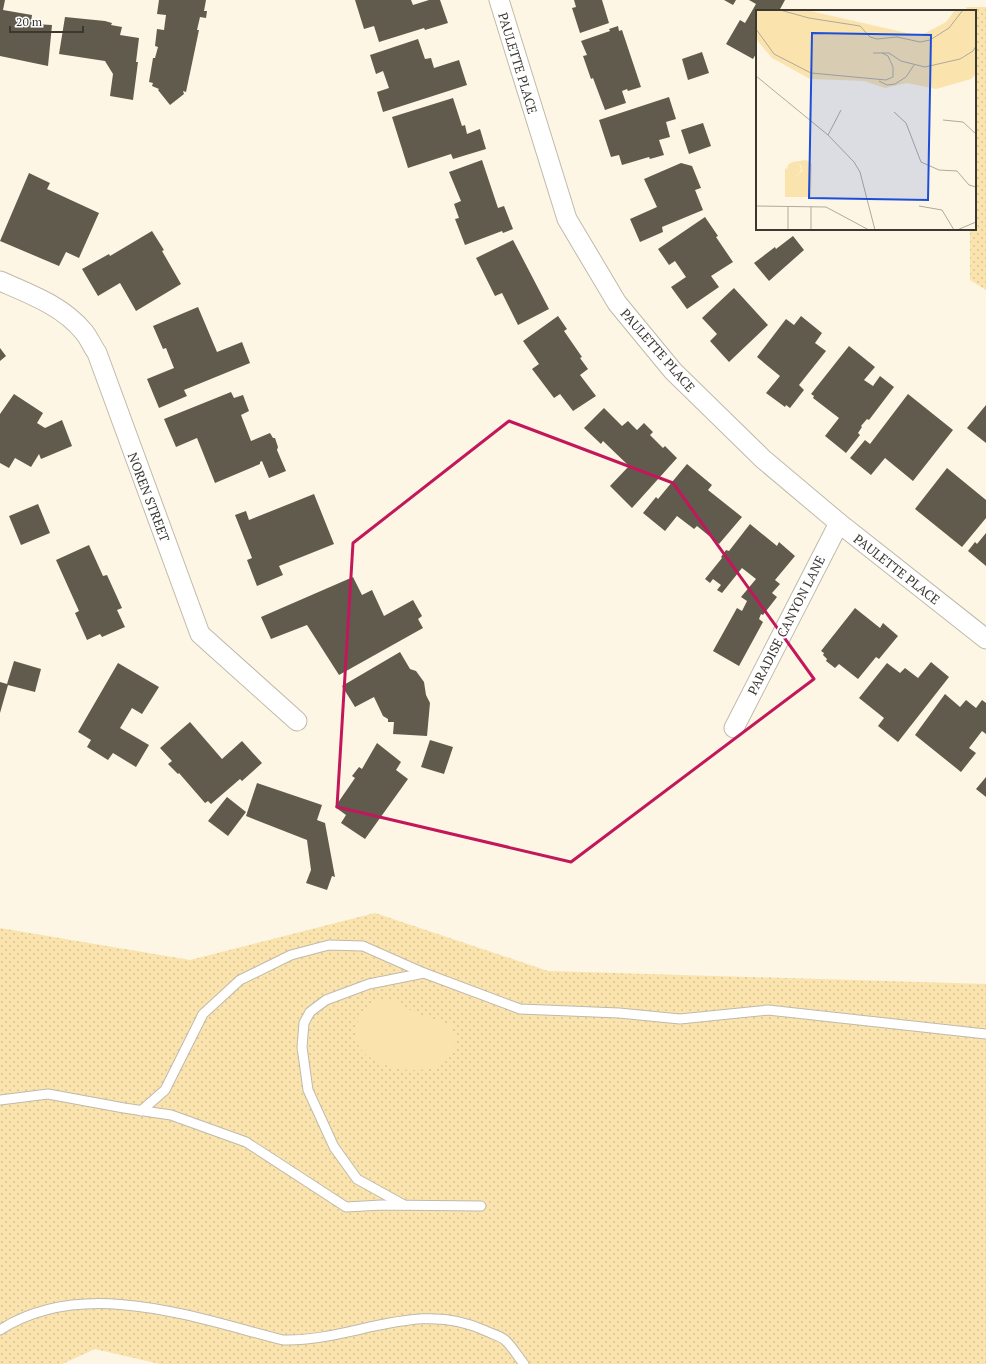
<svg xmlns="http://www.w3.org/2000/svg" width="986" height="1364" font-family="'PT Serif',serif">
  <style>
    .grass { fill: url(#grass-dots) }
    .pitch { fill: #fae3ad }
    .building { fill: #615b4e }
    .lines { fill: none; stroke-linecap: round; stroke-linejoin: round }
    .lane-casing { stroke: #c0baaa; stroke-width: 11 }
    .street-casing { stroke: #c0baaa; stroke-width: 21 }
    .lane { stroke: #fff; stroke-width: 9 }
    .street { stroke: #fff; stroke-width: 19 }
    .marked { fill: none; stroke: #c2185b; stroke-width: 3; stroke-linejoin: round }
    .labels { text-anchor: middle; stroke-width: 4; stroke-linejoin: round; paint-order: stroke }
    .street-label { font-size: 13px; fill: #3b3832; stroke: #fff }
    .inset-road { fill: none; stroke: #afaa9d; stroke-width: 1 }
    .view { fill: #1d4ed8; fill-opacity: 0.15; stroke: #1d4ed8; stroke-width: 2 }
    .inset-edge { fill: none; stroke: #3b3832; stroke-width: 2 }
  </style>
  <defs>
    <pattern id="grass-dots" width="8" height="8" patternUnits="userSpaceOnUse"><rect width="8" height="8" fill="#fae3ad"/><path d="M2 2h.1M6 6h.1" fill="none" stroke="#d7c495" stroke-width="1.8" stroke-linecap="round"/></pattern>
  </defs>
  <rect width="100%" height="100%" fill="#fdf6e5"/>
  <g class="grass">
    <polygon points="966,7 986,7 986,290 970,280 970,229 975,229 975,11 967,11"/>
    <polygon points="375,913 548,971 986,984 986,1364 160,1364 95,1349 62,1364 0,1364 0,928 190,960"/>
  </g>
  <path class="pitch" d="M398,999C409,1015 434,1019 451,1025C482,1095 326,1076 360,1017C370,999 379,999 398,999Z"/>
  <g class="building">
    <polygon points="0,0 5,0 3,10 32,15 31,22 35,22 35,24 52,25 48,66 0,56"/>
    <polygon points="159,0 206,0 204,11 207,11 206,18 200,17 197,30 199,30 186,92 183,91 184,94 170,105 158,90 159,89 152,86 153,83 149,82 153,58 155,58 158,47 155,46 157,29 164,30 166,15 157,14"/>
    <polygon points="355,0 411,0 413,5 429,0 440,0 448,23 425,30 424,28 379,42 374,26 364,29"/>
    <polygon points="574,0 602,0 609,23 580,33 572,8 576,7"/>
    <polygon points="724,0 736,0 733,5"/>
    <polygon points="749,0 785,0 779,11 757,11 757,52 753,59 726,44 740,20 745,23 756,4"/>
    <polygon points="65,17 105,21 112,23 111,25 122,27 120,35 139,38 136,62 138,62 133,100 110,96 113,74 105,61 59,54"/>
    <polygon points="618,26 619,31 622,30 641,87 628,91 627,89 622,91 626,103 605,110 593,78 591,79 583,56 587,55 581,41 610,31 609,29"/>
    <polygon points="418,39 425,59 431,58 434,68 459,60 467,85 383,112 377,92 389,88 383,71 376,74 370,55"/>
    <polygon points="702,52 709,73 688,80 682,59"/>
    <polygon points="669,97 676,119 666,122 670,137 659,140 664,155 650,159 649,157 622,165 619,155 611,157 599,120"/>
    <polygon points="453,98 462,126 465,125 467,134 480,129 486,149 453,159 451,154 408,168 392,117"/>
    <polygon points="703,123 711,146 689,154 681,130"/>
    <polygon points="482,160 498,208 504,206 513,229 503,233 502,231 465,245 455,219 459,218 454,204 461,201 449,172"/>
    <polygon points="681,163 692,166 701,188 695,190 703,210 662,227 663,232 640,242 630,219 657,207 644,179"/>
    <polygon points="29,173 50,183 47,189 99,213 79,258 66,252 59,266 0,241"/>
    <polygon points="705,217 718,236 716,237 733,262 711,276 719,287 687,309 671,287 686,277 675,261 669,265 658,249"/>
    <polygon points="152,231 164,250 162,251 181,284 136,311 120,283 98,296 82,269 109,254 110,256"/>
    <polygon points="793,236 804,250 769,281 754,263 775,247 776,249"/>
    <polygon points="513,240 549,309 518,325 502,293 495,296 476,258"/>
    <polygon points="734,288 768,325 729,362 710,341 717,334 702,318"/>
    <polygon points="198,307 217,352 242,342 250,363 184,390 187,396 159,408 147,379 174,368 166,348 163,349 153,326"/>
    <polygon points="558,316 567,329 564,331 582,357 580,358 588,369 580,375 596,396 573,411 560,394 554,398 532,369 539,364 523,341"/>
    <polygon points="801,316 822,333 815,343 826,351 799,385 804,390 790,408 786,405 785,407 766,393 780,376 757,357 786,319 794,325"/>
    <polygon points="849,346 875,367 864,380 873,386 880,376 894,387 869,420 867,419 861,426 862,427 858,433 860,435 846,453 825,436 839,418 813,398 814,396 811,394"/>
    <polygon points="0,348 6,356 0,361"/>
    <polygon points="231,392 234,398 243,395 249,411 241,415 251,441 270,433 273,438 275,438 278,447 277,450 286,471 269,478 262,461 260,462 260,464 215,483 197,438 176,447 164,419"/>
    <polygon points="14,394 43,413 37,423 45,428 62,420 72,446 41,459 39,454 31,467 15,458 9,468 0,463 0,414"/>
    <polygon points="908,394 953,430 913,481 885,458 871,475 850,458 865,440 870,444"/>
    <polygon points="986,405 986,443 967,428"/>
    <polygon points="604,408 622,426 628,421 637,430 644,423 653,432 650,435 663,448 665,446 677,458 632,508 610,486 629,466 603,441 601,444 584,428"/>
    <polygon points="687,464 712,485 708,490 742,517 719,544 697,526 694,529 677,516 665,531 643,513 656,497 658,499"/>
    <polygon points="947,468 986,500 986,518 962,547 915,509"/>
    <polygon points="314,494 334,544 279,566 283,575 257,586 247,560 252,558 235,515 246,511 249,520"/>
    <polygon points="38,504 50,533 21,545 9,516"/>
    <polygon points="750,524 777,546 779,542 795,556 775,580 780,584 772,593 777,597 763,615 761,614 759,619 763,622 739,666 713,651 737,608 742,611 747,601 741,597 756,579 742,568 722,593 717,590 721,585 713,579 710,583 705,579 722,558 721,557 726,550 729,551"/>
    <polygon points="986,533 986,566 968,551 975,542 977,544"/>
    <polygon points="89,545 103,576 107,575 122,608 117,610 125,627 102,637 100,634 87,640 75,613 79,611 56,560"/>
    <polygon points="353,577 362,595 372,590 384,616 413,600 422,616 418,619 423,628 339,675 307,625 271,639 261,617"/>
    <polygon points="855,608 880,628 883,623 898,636 879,659 876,657 858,679 839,664 835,668 826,661 827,659 823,655 824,653 821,651"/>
    <polygon points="400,652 410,669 416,671 424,682 426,695 430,703 427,736 393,734 394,722 388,722 388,719 383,716 374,697 355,707 342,686"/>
    <polygon points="14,661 41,669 35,692 8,685 0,713 0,682 7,684"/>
    <polygon points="931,662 949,677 898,742 878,726 884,718 859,698 887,663 900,673 905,668 918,678"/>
    <polygon points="118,663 159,687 142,714 132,708 120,728 149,745 136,767 113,753 108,760 87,747 91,740 78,732"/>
    <polygon points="945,694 960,707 966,700 976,708 982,700 986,703 986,734 982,731 969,748 976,753 961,772 915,735"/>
    <polygon points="190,722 222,759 242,741 262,763 242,781 240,779 211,804 208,801 205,803 179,773 178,774 168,764 172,761 160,748"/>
    <polygon points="430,740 453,747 444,774 421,767"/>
    <polygon points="377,743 401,762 396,770 408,779 365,839 341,823 346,815 335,807 355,778 352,776 359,767 362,769"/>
    <polygon points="986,777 986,797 976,789"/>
    <polygon points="257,783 322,805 317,820 325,823 335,877 332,876 327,890 306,883 311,870 307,840 246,816"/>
    <polygon points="227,797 246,812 228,836 208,821"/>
  </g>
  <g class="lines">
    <defs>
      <g id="lane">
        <polyline points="0,1100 48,1094 124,1108 171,1115 246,1142 346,1207 382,1205 481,1206"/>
        <polyline points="141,1111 165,1090 203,1014 240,980 291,955 329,945 363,946 424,973"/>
        <polyline points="404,1205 357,1179 334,1147 308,1090 302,1047 304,1023 310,1012 326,1000 369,984 424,973 520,1009 619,1013 680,1019 768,1010 986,1034"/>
        <path d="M0,1330C84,1276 195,1318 283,1340C352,1342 418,1298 486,1331C492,1334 500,1336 505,1340C512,1346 518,1357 524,1364"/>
      </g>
      <g id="street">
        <polyline points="499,0 567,219 617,303 673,371 763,459 839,523 986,639"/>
        <path d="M0,281C30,294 63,306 84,332C89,338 92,346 97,353L200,634L297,721"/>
        <polyline points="734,728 839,523"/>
      </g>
    </defs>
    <use href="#lane" class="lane-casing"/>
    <use href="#street" class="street-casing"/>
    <use href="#lane" class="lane"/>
    <use href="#street" class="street"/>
  </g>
  <path class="marked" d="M509,421L673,483L814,679L571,862L337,807L353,543Z"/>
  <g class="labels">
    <g class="street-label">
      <text transform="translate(518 63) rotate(73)" y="5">PAULETTE PLACE</text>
      <text transform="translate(658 350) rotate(49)" y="5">PAULETTE PLACE</text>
      <text transform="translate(149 497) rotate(69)" y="5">NOREN STREET</text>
      <text transform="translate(897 569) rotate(38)" y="5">PAULETTE PLACE</text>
      <text transform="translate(786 625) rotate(-63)" y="5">PARADISE CANYON LANE</text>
    </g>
  </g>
  <g transform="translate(756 10)">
    <rect width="220" height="220" fill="#fdf6e5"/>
    <path d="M0,0H50L164,26L190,12L199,0H220V64L215,69L180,79L151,73L129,78L108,71L54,69L16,48L0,29ZM50,150L56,154L55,187H29V158L41,166L46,161L45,155L36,152Z" fill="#fae3ad"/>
    <path d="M31 159a7 7 0 1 1 14 0a7 7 0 1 1-14 0Z" fill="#fae3ad"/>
    <path class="inset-road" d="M24,0L53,8L104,16L114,27L121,29L141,27L164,32L174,30L193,18L207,0M0,19L18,44L55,63L130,70L137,67V57L132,46L126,43M117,43H133L145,51L169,57L204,49L217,41L220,36M0,66L72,125L98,152L104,162L119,220M123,71L131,75L139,74L150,67L158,55M138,102L150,113L165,152L183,160L201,161L213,175L220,177M187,110L207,112L220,124M72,125L85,100M0,196L70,197L113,220M55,196V220M163,196L186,200L198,220M32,220V196M201,220L220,212"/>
    <path class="view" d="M56,23L175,25L172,190L53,188Z"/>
    <rect width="220" height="220" class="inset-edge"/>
  </g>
  <path d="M10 26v6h73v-6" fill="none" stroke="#3b3832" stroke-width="2"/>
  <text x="16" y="26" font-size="12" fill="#3b3832" stroke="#ffffff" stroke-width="3" paint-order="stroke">20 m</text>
</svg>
